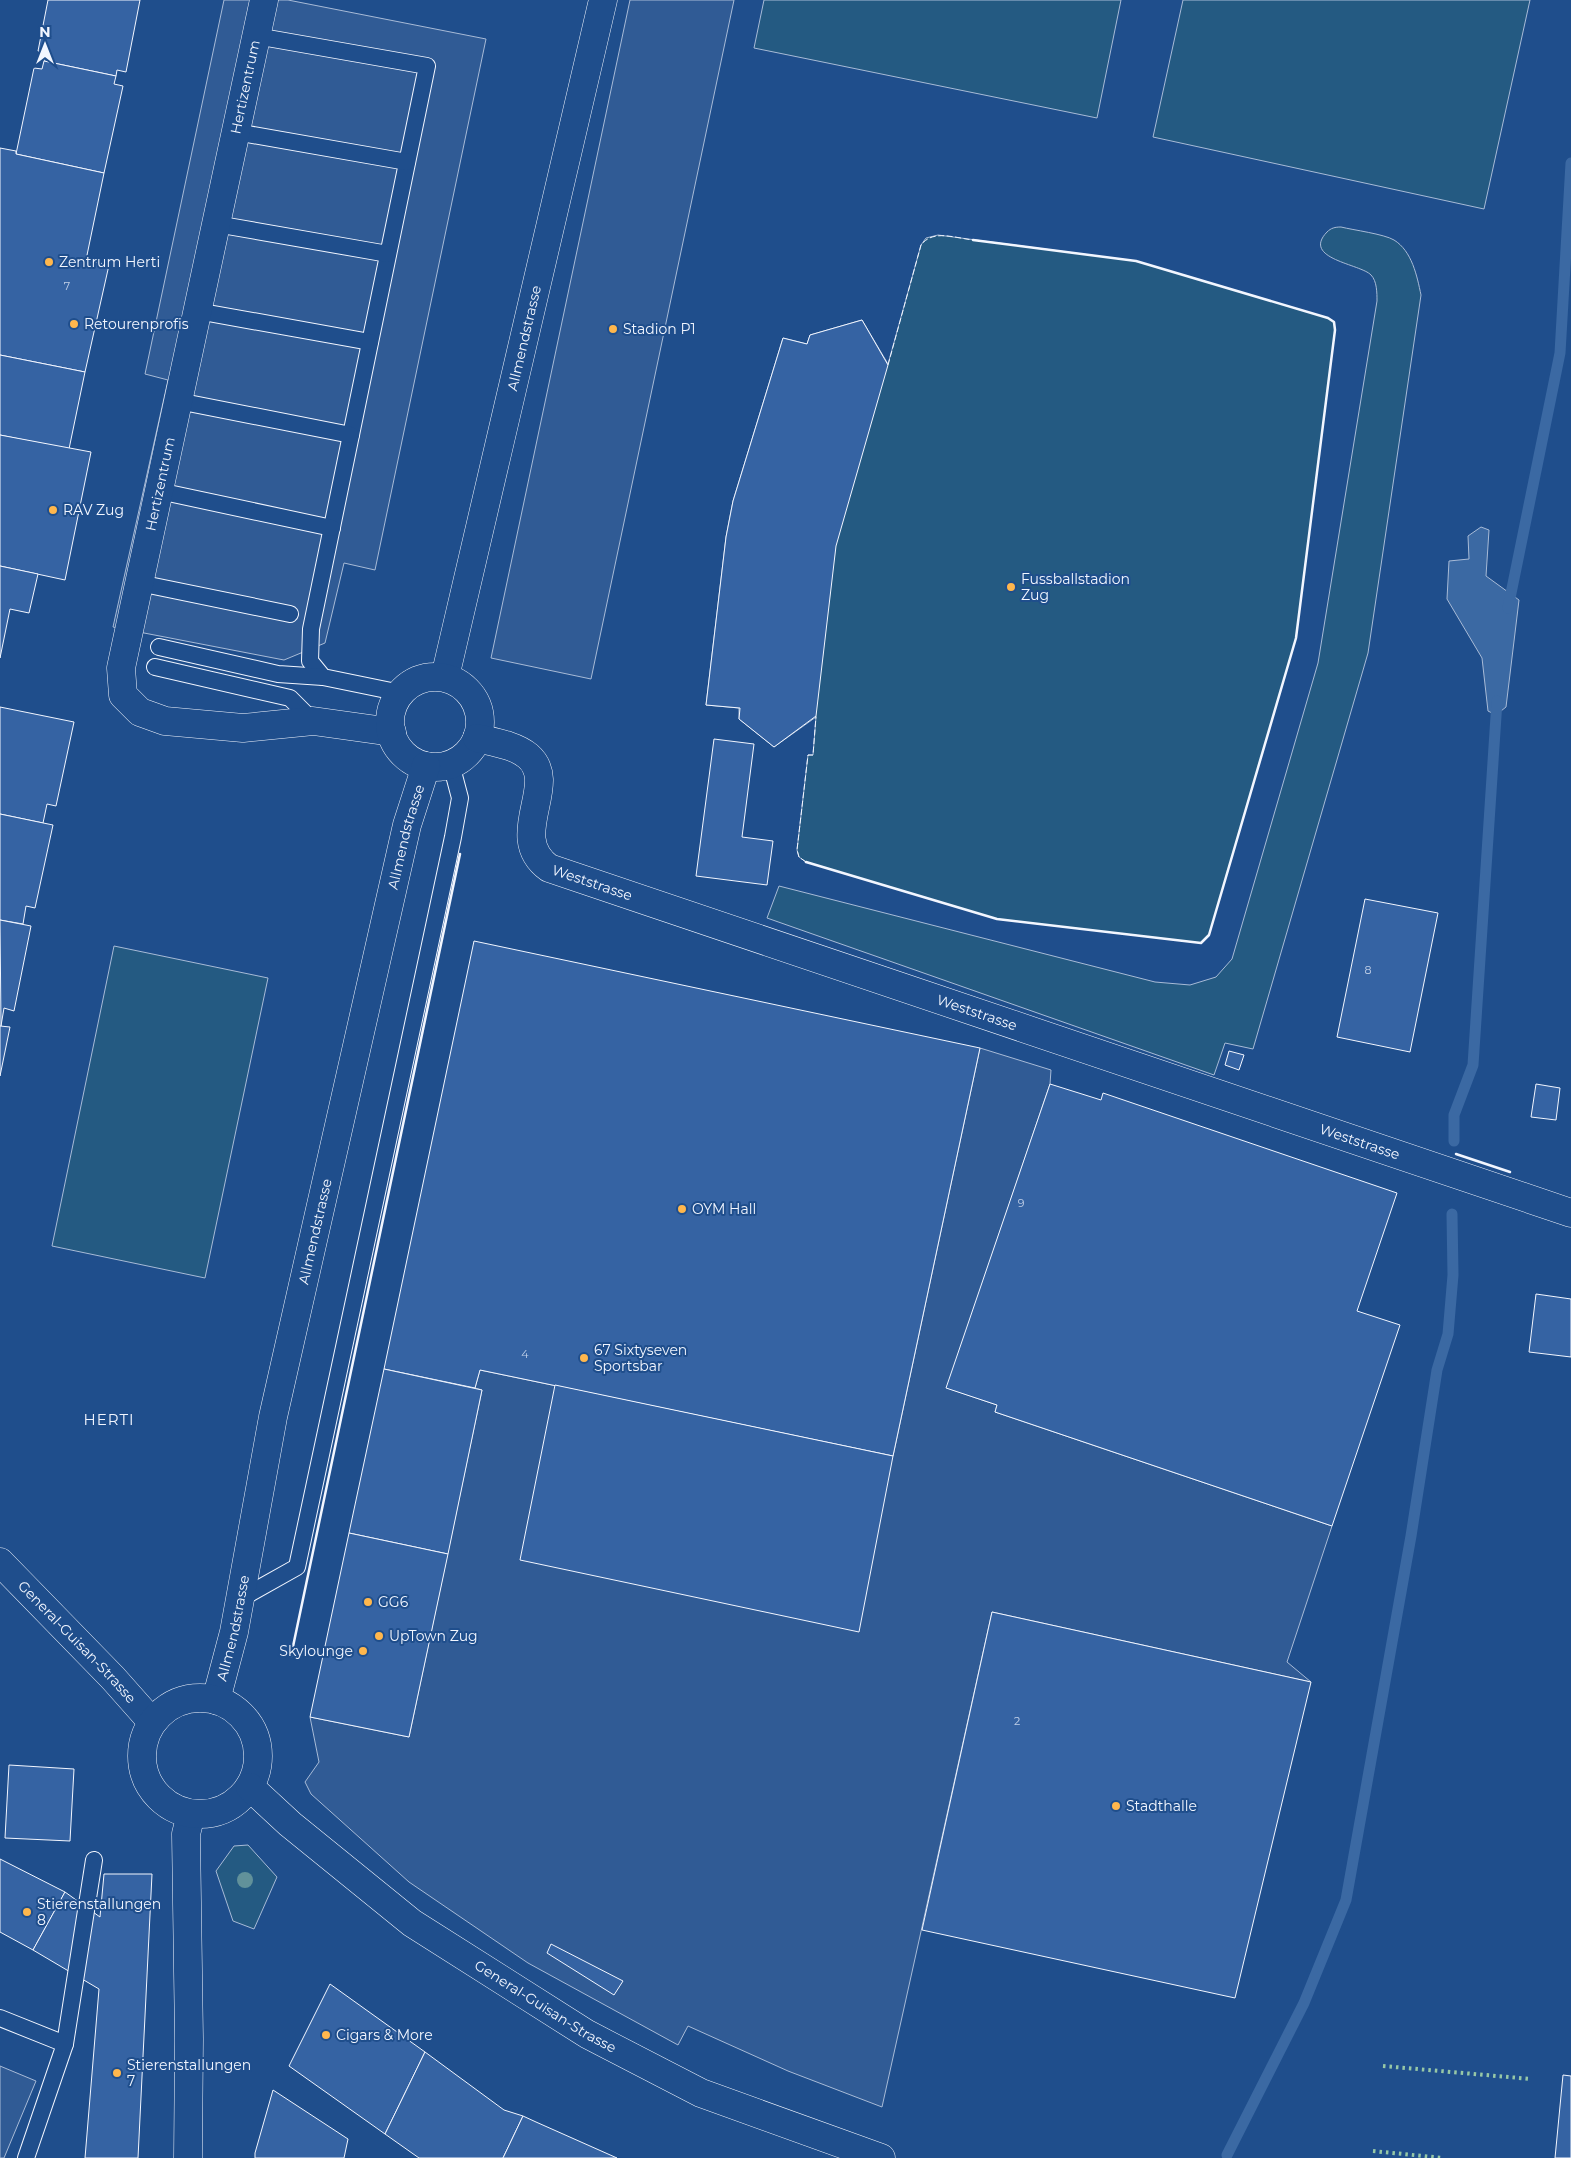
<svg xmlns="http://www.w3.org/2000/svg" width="1571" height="2158" font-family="Montserrat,sans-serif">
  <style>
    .green { fill: #245a82; stroke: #a8bbd7 }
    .parking { fill: #305b95; stroke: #a8bbd7 }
    .water { fill: #3b69a3; stroke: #a8bbd7 }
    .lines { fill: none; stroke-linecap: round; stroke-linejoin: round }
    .stream { stroke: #3b69a3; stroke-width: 11 }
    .building { fill: #3563a3; stroke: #f2f6ff }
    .service-casing { stroke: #f2f6ff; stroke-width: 18 }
    .minor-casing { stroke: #f2f6ff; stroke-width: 29 }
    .primary-casing { stroke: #f2f6ff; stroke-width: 29 }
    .service { stroke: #1f4e8c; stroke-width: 16 }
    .minor { stroke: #1f4e8c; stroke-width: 28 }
    .primary { stroke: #1f4e8c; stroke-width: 28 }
    .hedge { stroke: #97c8a6; stroke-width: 4; stroke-dasharray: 2.5 4; stroke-linecap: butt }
    .fence { stroke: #f2f6ff; stroke-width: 1; stroke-dasharray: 6 2.5; stroke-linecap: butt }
    .wall { stroke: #f2f6ff; stroke-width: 2.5 }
    .tree { fill: #61919a }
    .poi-dot { fill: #ffb74d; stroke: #1f4e8c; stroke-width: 2 }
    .labels { text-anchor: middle; stroke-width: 4; stroke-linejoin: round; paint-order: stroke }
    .number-label { font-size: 11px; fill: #c3d1e8 }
    .street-label { font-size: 14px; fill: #f2f6ff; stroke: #1f4e8c }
    .poi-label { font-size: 14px; fill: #f2f6ff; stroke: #1f4e8c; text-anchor: start }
    .neighbourhood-label { font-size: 15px; letter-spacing: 1px; fill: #f2f6ff; stroke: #1f4e8c }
  </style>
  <rect width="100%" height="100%" fill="#1f4e8c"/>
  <g class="green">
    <polygon points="764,0 1121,0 1097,118 754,48"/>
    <polygon points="1183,0 1530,0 1484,209 1153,137"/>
    <path d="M1341,227C1353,230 1384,234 1394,240C1412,251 1417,276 1421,295L1368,653L1253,1049L1225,1043L1214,1075L767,918L779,886L1155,982L1190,985L1216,977L1232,959L1318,663L1377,301C1377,293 1377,281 1371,275C1361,264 1301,259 1327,232C1331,228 1335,227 1341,227Z"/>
    <polygon points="938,235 1136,261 1328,318 1334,322 1335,330 1296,638 1209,935 1201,943 997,919 806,862 799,857 797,850 808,755 813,755 816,717 774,747 739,719 739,708 706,705 726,537 733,501 783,338 807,344 810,335 862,320 888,364 921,245 926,238"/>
    <polygon points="114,946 268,978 205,1278 52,1246"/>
    <polygon points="248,1845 277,1877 254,1929 233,1921 216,1871 234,1846"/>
  </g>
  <g class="parking">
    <polygon points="224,0 288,0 486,39 375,570 344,563 325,643 284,660 113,627 168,380 145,374"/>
    <polygon points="630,0 734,0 591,679 491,658"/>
    <polygon points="980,1048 1051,1070 1050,1084 947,1388 997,1405 995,1412 1332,1526 1287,1662 1311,1682 992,1612 882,2107 788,2071 688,2026 678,2045 528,1963 409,1882 311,1794 305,1782 319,1762 310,1717 409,1737 482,1390 475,1388 480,1370 893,1456"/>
    <polygon points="0,2066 36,2081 4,2158 0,2158"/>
  </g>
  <polygon class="water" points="1481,527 1489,530 1486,576 1519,600 1506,707 1496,715 1488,711 1482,658 1447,599 1449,561 1469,559 1468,536"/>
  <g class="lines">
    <g class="stream">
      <polyline points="1508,608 1560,353 1571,163"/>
      <polyline points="1454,1141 1454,1115 1473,1065 1497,701"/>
      <polyline points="1227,2155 1304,2003 1346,1900 1411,1536 1437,1370 1448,1334 1453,1275 1452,1214"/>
    </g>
  </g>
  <g class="building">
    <polygon points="48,0 140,0 126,72 117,70 116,76 44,61 46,52 38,51"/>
    <polygon points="44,61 116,76 114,84 123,86 104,173 16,154 34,68 42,69"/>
    <polygon points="0,148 16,151 16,154 104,173 86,260 109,265 85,372 0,355"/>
    <polygon points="862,320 888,365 836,546 816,716 774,747 739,719 740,708 706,705 726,537 733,501 783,338 807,344 810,335"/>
    <polygon points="0,355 85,372 69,449 0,435"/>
    <polygon points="0,435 91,452 65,580 0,566"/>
    <polygon points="0,566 38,574 29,613 10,609 0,658"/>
    <polygon points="0,707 74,722 56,806 47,804 43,823 0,814"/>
    <polygon points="714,739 754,744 742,837 773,841 767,885 696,876"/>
    <polygon points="0,814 53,825 35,908 26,906 23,924 0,920"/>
    <polygon points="1365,899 1438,913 1410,1052 1337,1037"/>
    <polygon points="0,920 31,926 14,1011 4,1008 1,1026"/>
    <polygon points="474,941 980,1048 893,1456 480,1370 475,1388 384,1369"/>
    <polygon points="0,1026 10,1027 0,1076"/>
    <polygon points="1229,1051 1244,1055 1239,1070 1225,1065"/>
    <polygon points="1050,1084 1101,1100 1103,1093 1397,1193 1357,1311 1400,1325 1332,1526 995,1412 997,1405 946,1388"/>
    <polygon points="1536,1084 1560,1088 1556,1120 1531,1117"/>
    <polygon points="1536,1294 1571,1299 1571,1357 1529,1352"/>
    <polygon points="384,1369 482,1390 448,1554 349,1533"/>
    <polygon points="555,1385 893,1456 859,1632 520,1560"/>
    <polygon points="349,1533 448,1554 409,1737 310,1717"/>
    <polygon points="992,1612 1311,1682 1235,1998 922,1930"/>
    <polygon points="9,1765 74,1769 70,1841 5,1838"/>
    <polygon points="0,1859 65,1892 33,1950 0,1932"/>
    <polygon points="104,1874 152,1874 138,2158 85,2158 99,1989 33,1950 65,1892 100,1917"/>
    <polygon points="551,1944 623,1981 614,1995 547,1953"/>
    <polygon points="330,1984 425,2052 385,2134 289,2066"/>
    <polygon points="425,2052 504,2110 523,2116 503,2158 419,2158 385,2134"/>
    <polygon points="1563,2075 1571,2076 1571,2158 1555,2158"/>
    <polygon points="273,2090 348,2139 344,2158 255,2158 255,2153"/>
    <polygon points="523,2116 536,2122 617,2158 503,2158"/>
  </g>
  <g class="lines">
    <defs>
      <g id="service">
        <polyline points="256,36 427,66 311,629 310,661 323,677 401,693"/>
        <polyline points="236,132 407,162"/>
        <polyline points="216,224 388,254"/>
        <polyline points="197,311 370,342"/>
        <polyline points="178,401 351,435"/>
        <polyline points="159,491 332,528"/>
        <polyline points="139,583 290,614"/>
        <polyline points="159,647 278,674 323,677"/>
        <polyline points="155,667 290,698 313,721"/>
        <polyline points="240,1599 297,1567 453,837 460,798 451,764"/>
        <polyline points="0,2018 65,2044 26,2158"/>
        <polyline points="65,2044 94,1860"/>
      </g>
      <g id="minor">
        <polyline points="264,0 121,668 123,695 140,712 165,721 243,728 313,721 392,732"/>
        <path id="s1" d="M445,677L603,0"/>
        <circle cx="435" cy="722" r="45"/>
        <path id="s2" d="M477,738C493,742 515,745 528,756C561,784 505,836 549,868L1571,1213"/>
        <path id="s3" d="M216,1700L234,1632L273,1417L407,825L426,766"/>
        <polyline points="188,2158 189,2039 186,1834 191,1814"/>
      </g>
      <g id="primary">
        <path id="s4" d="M0,1562L113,1678L152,1722"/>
        <circle cx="200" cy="1756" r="58"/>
        <path id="s5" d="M250,1787L290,1824L412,1923L587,2034L701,2093L881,2158"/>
      </g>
    </defs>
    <use href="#service" class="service-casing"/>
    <use href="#minor" class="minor-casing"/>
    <use href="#primary" class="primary-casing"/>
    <use href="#service" class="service"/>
    <use href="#minor" class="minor"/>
    <use href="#primary" class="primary"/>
    <g class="hedge">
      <polyline points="1383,2066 1531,2079"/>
      <polyline points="1373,2151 1443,2158"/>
    </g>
    <g class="fence">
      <path d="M888,365L921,245C933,229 955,238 973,240"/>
      <polyline points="806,862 799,857 797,850 808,755 813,755 816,716"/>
    </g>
    <g class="wall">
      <polyline points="806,862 997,919 1201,943 1209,935 1296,638 1335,330 1334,322 1328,318 1136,261 973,240"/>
      <polyline points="1456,1154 1510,1172"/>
      <polyline points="291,1656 460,854"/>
    </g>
  </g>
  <circle class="tree" cx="245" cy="1880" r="8"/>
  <g class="poi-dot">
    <circle cx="49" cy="262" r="5"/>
    <circle cx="74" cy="324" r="5"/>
    <circle cx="613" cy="329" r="5"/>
    <circle cx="53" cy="510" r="5"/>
    <circle cx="1011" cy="587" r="5"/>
    <circle cx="682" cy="1209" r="5"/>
    <circle cx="584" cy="1358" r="5"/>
    <circle cx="368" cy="1602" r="5"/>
    <circle cx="379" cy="1636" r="5"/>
    <circle cx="363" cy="1651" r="5"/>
    <circle cx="1116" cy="1806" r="5"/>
    <circle cx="27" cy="1912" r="5"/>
    <circle cx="326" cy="2035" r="5"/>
    <circle cx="117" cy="2073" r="5"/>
  </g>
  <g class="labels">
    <g class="number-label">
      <text x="67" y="290">7</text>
      <text x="1368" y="974">8</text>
      <text x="1021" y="1207">9</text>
      <text x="525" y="1358">4</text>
      <text x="1017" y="1725">2</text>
    </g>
    <g class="street-label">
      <text transform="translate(245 87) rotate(-78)" y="5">Hertizentrum</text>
      <text dy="5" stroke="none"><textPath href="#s1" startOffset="348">Allmendstrasse</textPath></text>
      <text transform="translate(160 484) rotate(-78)" y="5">Hertizentrum</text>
      <text dy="5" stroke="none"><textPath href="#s3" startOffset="884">Allmendstrasse</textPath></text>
      <text dy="5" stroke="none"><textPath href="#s2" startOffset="222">Weststrasse</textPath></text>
      <text dy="5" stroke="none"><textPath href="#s2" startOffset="628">Weststrasse</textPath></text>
      <text dy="5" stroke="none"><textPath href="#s2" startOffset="1032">Weststrasse</textPath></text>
      <text dy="5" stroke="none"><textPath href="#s3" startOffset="479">Allmendstrasse</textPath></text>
      <text dy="5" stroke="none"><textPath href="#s3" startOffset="74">Allmendstrasse</textPath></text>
      <text dy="5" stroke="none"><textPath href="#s4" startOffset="111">General-Guisan-Strasse</textPath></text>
      <text dy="5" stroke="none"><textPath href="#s5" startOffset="369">General-Guisan-Strasse</textPath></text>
    </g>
    <g class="poi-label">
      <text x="59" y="267">Zentrum Herti</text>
      <text x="84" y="329">Retourenprofis</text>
      <text x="623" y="334">Stadion P1</text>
      <text x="63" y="515">RAV Zug</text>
      <text x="1021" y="584">Fussballstadion<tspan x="1021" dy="16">Zug</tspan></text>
      <text x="692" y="1214">OYM Hall</text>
      <text x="594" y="1355">67 Sixtyseven<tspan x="594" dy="16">Sportsbar</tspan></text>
      <text x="378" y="1607">GG6</text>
      <text x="389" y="1641">UpTown Zug</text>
      <text x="353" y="1656" text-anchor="end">Skylounge</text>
      <text x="1126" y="1811">Stadthalle</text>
      <text x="37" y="1909">Stierenstallungen<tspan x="37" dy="16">8</tspan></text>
      <text x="336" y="2040">Cigars &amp; More</text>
      <text x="127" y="2070">Stierenstallungen<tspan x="127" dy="16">7</tspan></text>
    </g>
    <g class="neighbourhood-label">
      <text x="109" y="1425">HERTI</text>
    </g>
  </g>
  <g transform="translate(45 45)" stroke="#1f4e8c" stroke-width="4" paint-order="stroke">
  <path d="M0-4L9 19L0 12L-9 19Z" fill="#f2f6ff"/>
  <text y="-8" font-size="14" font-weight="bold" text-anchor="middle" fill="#f2f6ff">N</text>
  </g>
</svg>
